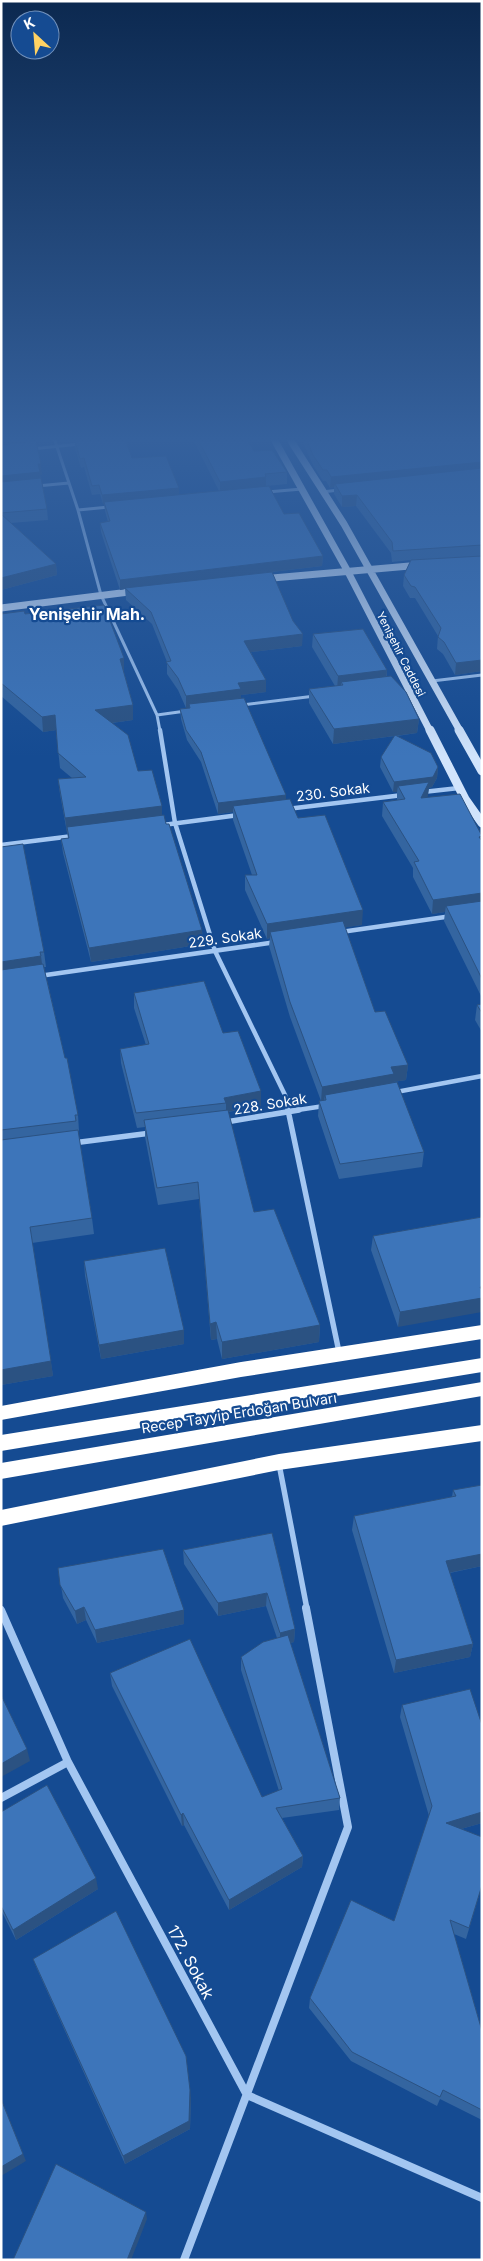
<svg xmlns="http://www.w3.org/2000/svg" width="483" height="2261" font-family="Inter,sans-serif">
<style>
.lines{fill:none;stroke-linecap:round;stroke-linejoin:round}
.street-far3{stroke:#a3c6f1;stroke-width:3}
.street-far2{stroke:#a3c6f1;stroke-width:4.5}
.street-far1{stroke:#a3c6f1;stroke-width:5.5}
.street{stroke:#a3c6f1;stroke-width:8}
.secondary-far1{stroke:#d1e4fc;stroke-width:7}
.secondary{stroke:#d1e4fc;stroke-width:9}
.highway{fill:#fff;fill-rule:evenodd}
.wall{fill:#3465a0}
.shaded-wall{fill:#2b5282}
.building{fill:#3d75ba;stroke:#2b5282}
.labels{text-anchor:middle;stroke-width:4.5;stroke-linejoin:round;paint-order:stroke}
.far-street-label{font-size:11px;fill:#fff;stroke:#154b92}
.street-label{font-size:14px;fill:#fff;stroke:#154b92}
.far-district-label{font-size:16px;font-weight:bold;fill:#fff;stroke:#154b92}
.near-street-label{font-size:16px;fill:#fff;stroke:#154b92}
</style>
<rect width="100%" height="100%" fill="#154b92"/>
<g class="lines">
<path class="street-far3" d="M55,441L78,510L101,595L157,715L160,731
M31,449L80,444
M37,486L69,483
M267,492L302,489
M322,492L339,490
M78,510L109,507
M432,681L482,675
M242,705L315,696
M157,715L186,711"/>
<path class="street-far2" d="M160,730L175,823L215,951L285,1095L288,1111
M423,792L459,788
M287,809L403,795
M163,825L239,815
M1,845L73,836
M341,932L452,916
M39,976L276,942
M396,1092L482,1076
M291,1111L324,1106"/>
<path class="street-far1" d="M288,1110L339,1352
M226,1122L299,1110
M73,1143L151,1133
M279,1464L307,1609"/>
<path class="street" d="M1,1610L68,1762L247,2095L482,2198
M1,1798L68,1762
M184,2260L348,1827L306,1608"/>
<path class="secondary-far1" d="M275,441L347,570L430,731
M291,441L344,524L460,731
M261,579L421,565
M1,608L137,591"/>
<path class="secondary" d="M430,730L465,799L482,823
M459,730L482,771"/>
<path class="highway" d="M482,1325V1339L241,1377L1,1420V1406L241,1362Z
M482,1358V1372L1,1451V1435Z
M482,1382V1396L1,1479V1463Z
M482,1425V1441L279,1470L1,1526V1510L279,1454Z"/>
</g>
<path class="wall" d="M1,441H35L42,475H40L41,478L47,509L48,520L11,523L56,564L57,575L1,590Z
M73,441H126L132,458L179,495L219,491L194,441H248L254,451L287,472V484L266,486V487L284,514L323,556L322,566L272,572L302,646L251,652L266,692L241,695V698L286,795V799L298,818L362,925L345,927L375,1012L408,1065L406,1080L393,1082L424,1152L422,1167L339,1179L318,1116L319,1101H321L290,1017L269,946L270,938L267,939L245,890V875H252L233,820V812L218,814L201,762L187,740L181,719L180,709L186,708L178,690L167,674V662L152,624L126,600L125,589L120,590L101,532L100,523L108,522L105,511L104,504H103L100,494L92,495L84,467L81,468L75,448V442H73Z
M302,441H482V671L455,675L443,654L437,649L438,636L415,598H410L403,586L404,575L411,560L392,562L391,553L356,506L342,507L334,494V487L330,488L326,481H323L313,465Z
M1,614H25L124,658V673L133,705V720L112,723L138,771L162,806V815L166,824L202,930L203,944L91,962L63,853L61,839L68,838L60,794L58,779L72,778L60,768L56,730L43,732L1,696Z
M313,634L387,670V677L419,719L417,733L397,736L438,767L437,778L432,787L429,788L427,797L482,836V998L444,921L445,912L432,914L413,877V868L382,816L383,802L397,800V792H393L380,767L381,757L395,736L333,744L309,703V689L335,686L312,647Z
M1,847L44,952L46,967H44L78,1115L79,1131H78L92,1218L94,1234L32,1243L53,1376L1,1385Z
M134,993L223,1033L261,1106L228,1112L254,1212L320,1325L319,1342L222,1359L217,1339L211,1340L199,1199L158,1205L145,1137V1127L137,1128L121,1063L120,1049L146,1045L134,1008Z
M482,1004V1032L475,1020L477,1005Z
M482,1217L398,1327L371,1250L373,1236Z
M84,1261L184,1344L101,1359L85,1276Z
M453,1490L482,1566L450,1573L473,1644L470,1657L394,1673L352,1530L354,1516L452,1497Z
M272,1533L295,1629L294,1642L290,1643L340,1798L339,1810L282,1818L303,1856L302,1867L229,1910L184,1825L182,1826L112,1686L110,1673L262,1797L279,1791L241,1670V1657L277,1638L266,1606L218,1616L184,1564L183,1550Z
M58,1568L184,1624L97,1643L86,1620L77,1624L63,1598Z
M402,1705L482,1725V1823L461,1829L482,1885L466,1939L454,1934L482,2031V2120L440,2099L437,2106L351,2061L309,2008L310,1998L394,1921L429,1816L400,1717Z
M1,1812L98,1889L16,1940L1,1910Z
M33,1959L191,2098L190,2129L125,2164L37,1969Z"/>
<path class="shaded-wall" d="M1,441H35V445L1,449Z
M482,462V472L335,484L334,487L330,488L331,477Z
M38,464H41L42,475H40L41,482L1,487V476Z
M266,477V489L220,493V482Z
M179,488V497L104,502V504H103L102,495Z
M357,495L356,506L342,507V496Z
M323,556L322,566L127,589L125,588V589L120,590V580Z
M56,564L57,575L1,590V578Z
M303,634L302,646L244,653V641Z
M124,658V673H121L120,659Z
M482,660V671L455,675L456,663Z
M387,670L386,684L341,682V689L337,690L338,676Z
M266,680V692L241,695V701L189,704V708H186V696L238,683Z
M133,705V720L96,725L95,710Z
M55,715L57,730L43,732L42,717Z
M419,719L417,733L333,744L334,729Z
M438,767L437,778L432,787L429,788L428,796L420,812L398,786L397,792H393L394,782Z
M286,795V805L233,806V812L218,814V803Z
M162,806V821L67,827V833L65,818Z
M482,893V905L446,906L445,912L432,914L433,900Z
M363,910L362,925L271,938L270,932V938L267,939V924Z
M202,930L203,944L91,962L89,948Z
M41,956L43,972L1,978V962Z
M408,1065L406,1080L393,1082V1089L325,1095L324,1102H321L322,1087L391,1067Z
M261,1091V1106L226,1112V1103L224,1098Z
M480,1287H482V1312L398,1327L400,1312Z
M216,1322L217,1339L211,1340L210,1324Z
M320,1325L319,1342L222,1359V1342Z
M184,1330V1344L101,1359L99,1345Z
M51,1361L53,1376L1,1385V1370Z
M482,1554V1566L443,1574L446,1561Z
M267,1593L266,1606L218,1616V1603Z
M84,1607L86,1620L77,1624L75,1611Z
M184,1610V1624L97,1643L95,1630Z
M295,1629L294,1642L280,1646V1633Z
M473,1644L470,1657L394,1673L396,1660Z
M27,1749L30,1761L1,1777V1764Z
M482,1812V1823L443,1834L446,1823Z
M183,1813L184,1825L182,1826L181,1815Z
M303,1856L302,1867L229,1910V1900Z
M96,1878L98,1889L16,1940L13,1930Z
M190,2090L191,2098L190,2129L125,2164L123,2156Z
M1,2098L26,2161L1,2176Z
M146,2212L147,2219L131,2260H127Z"/>
<path class="building" d="M36,441L41,464H38L40,472L1,476V445Z
M75,441H126L132,458L166,456L179,488L102,495L99,485L92,486L84,458L80,459Z
M199,441H248L254,451L272,450L287,472L265,474L266,477L220,482Z
M307,441H482V462L331,477L327,470H323L313,455Z
M482,468V545L393,551L392,542L357,495L342,496L335,484Z
M41,478L47,509L1,513V482Z
M269,486L284,514L299,513L323,556L120,580L100,523L110,521L104,502Z
M1,514L56,564L1,578Z
M482,556V660L456,663L444,642L438,637L441,628L415,587L411,586L404,575L411,560Z
M272,572L293,621L303,634L244,641L266,680L238,683L241,689L186,696L178,678L166,662L171,661L151,612L125,588Z
M104,605L124,658L120,659L133,705L95,710L128,735L138,771L152,770L162,806L65,818L58,779L86,777L58,753L55,715L42,717L1,683V614L24,611L25,614Z
M363,629L387,670L338,676L313,634Z
M391,676L406,692L419,719L334,729L309,689L343,685L341,682Z
M244,698L286,795L218,803L201,752L186,730L180,709L190,708L189,704Z
M395,735L431,753L438,767L433,777L394,782L381,757Z
M429,782L421,798L460,794L482,836L479,837L482,841V893L433,900L414,862L419,861L383,802L405,799L398,786Z
M290,799L298,818L325,815L363,910L267,924L245,875H257L233,806Z
M164,815L166,824H169L202,930L89,948L61,839L69,838L67,827Z
M23,844L44,952H40L41,956L1,962V847Z
M482,901V979L446,906Z
M343,921L375,1012L385,1011L408,1065L391,1067L394,1074L322,1087L290,1002L270,932Z
M43,964L65,1058H67L78,1115H75L76,1121L1,1130V970Z
M204,981L223,1033L238,1031L261,1091L224,1098L226,1103L136,1113L120,1049L149,1044L134,993Z
M482,1004V1013L477,1005Z
M397,1082L424,1152L340,1164L319,1101L326,1100L325,1095Z
M228,1110L254,1212L274,1209L320,1325L222,1342L216,1322L210,1324L198,1182L157,1188L144,1120Z
M78,1130L92,1218L30,1227L51,1361L1,1370V1140Z
M482,1217V1287H480L482,1290V1298L400,1312L373,1236Z
M165,1248L184,1330L99,1345L84,1261Z
M482,1485V1554L446,1561L473,1644L396,1660L354,1516L456,1496L453,1490Z
M272,1533L295,1629L280,1633L267,1593L218,1603L183,1550Z
M163,1549L184,1610L95,1630L84,1607L75,1611L60,1585L58,1568Z
M288,1635L340,1798L276,1808L303,1856L229,1900L183,1813L181,1815L110,1673L190,1639L262,1797L282,1789L241,1657L263,1642Z
M470,1689L482,1725V1812L446,1823L482,1837V1885L469,1928L450,1920L482,2031V2110L443,2090L440,2097L352,2052L310,1998L351,1900L394,1921L432,1806L402,1705Z
M1,1695L27,1749L1,1764Z
M47,1785L96,1878L13,1930L1,1906V1812Z
M116,1911L186,2056L190,2090L189,2121L123,2156L33,1959Z
M1,2099L23,2154L1,2167Z
M56,2164L146,2212L127,2260H13Z"/>
<linearGradient id="sky" x2="0" y2="1"><stop stop-color="#0c2950"/><stop offset="0.58" stop-color="#35619d"/><stop offset="1" stop-color="#35619d" stop-opacity="0"/></linearGradient>
<rect width="483" height="757" fill="url(#sky)"/>
<g class="labels">
<g class="far-street-label">
<text transform="translate(401 654) rotate(63)" y="4">Yenişehir Caddesi</text>
</g>
<g class="street-label">
<text transform="translate(333 792) rotate(-7)" y="5">230. Sokak</text>
<text transform="translate(225 938) rotate(-8)" y="5">229. Sokak</text>
<text transform="translate(270 1104) rotate(-9)" y="5">228. Sokak</text>
<text transform="translate(239 1413) rotate(-9)" y="5">Recep Tayyip Erdoğan Bulvarı</text>
</g>
<g class="far-district-label">
<text x="87" y="620">Yenişehir Mah.</text>
</g>
<g class="near-street-label">
<text transform="translate(191 1962) rotate(62)" y="6">172. Sokak</text>
</g>
</g>
<rect width="483" height="2261" fill="none" stroke="#ffffff" stroke-width="5"/>
<g transform="translate(35 35) rotate(334)"><circle r="24" fill="#154b92" stroke="#7393be"/>
<path d="M0-4L9 19L0 12L-9 19Z" fill="#ffd263"/>
<text y="-8" font-size="14" font-weight="bold" text-anchor="middle" fill="#ffffff">K</text>
</g>
</svg>
